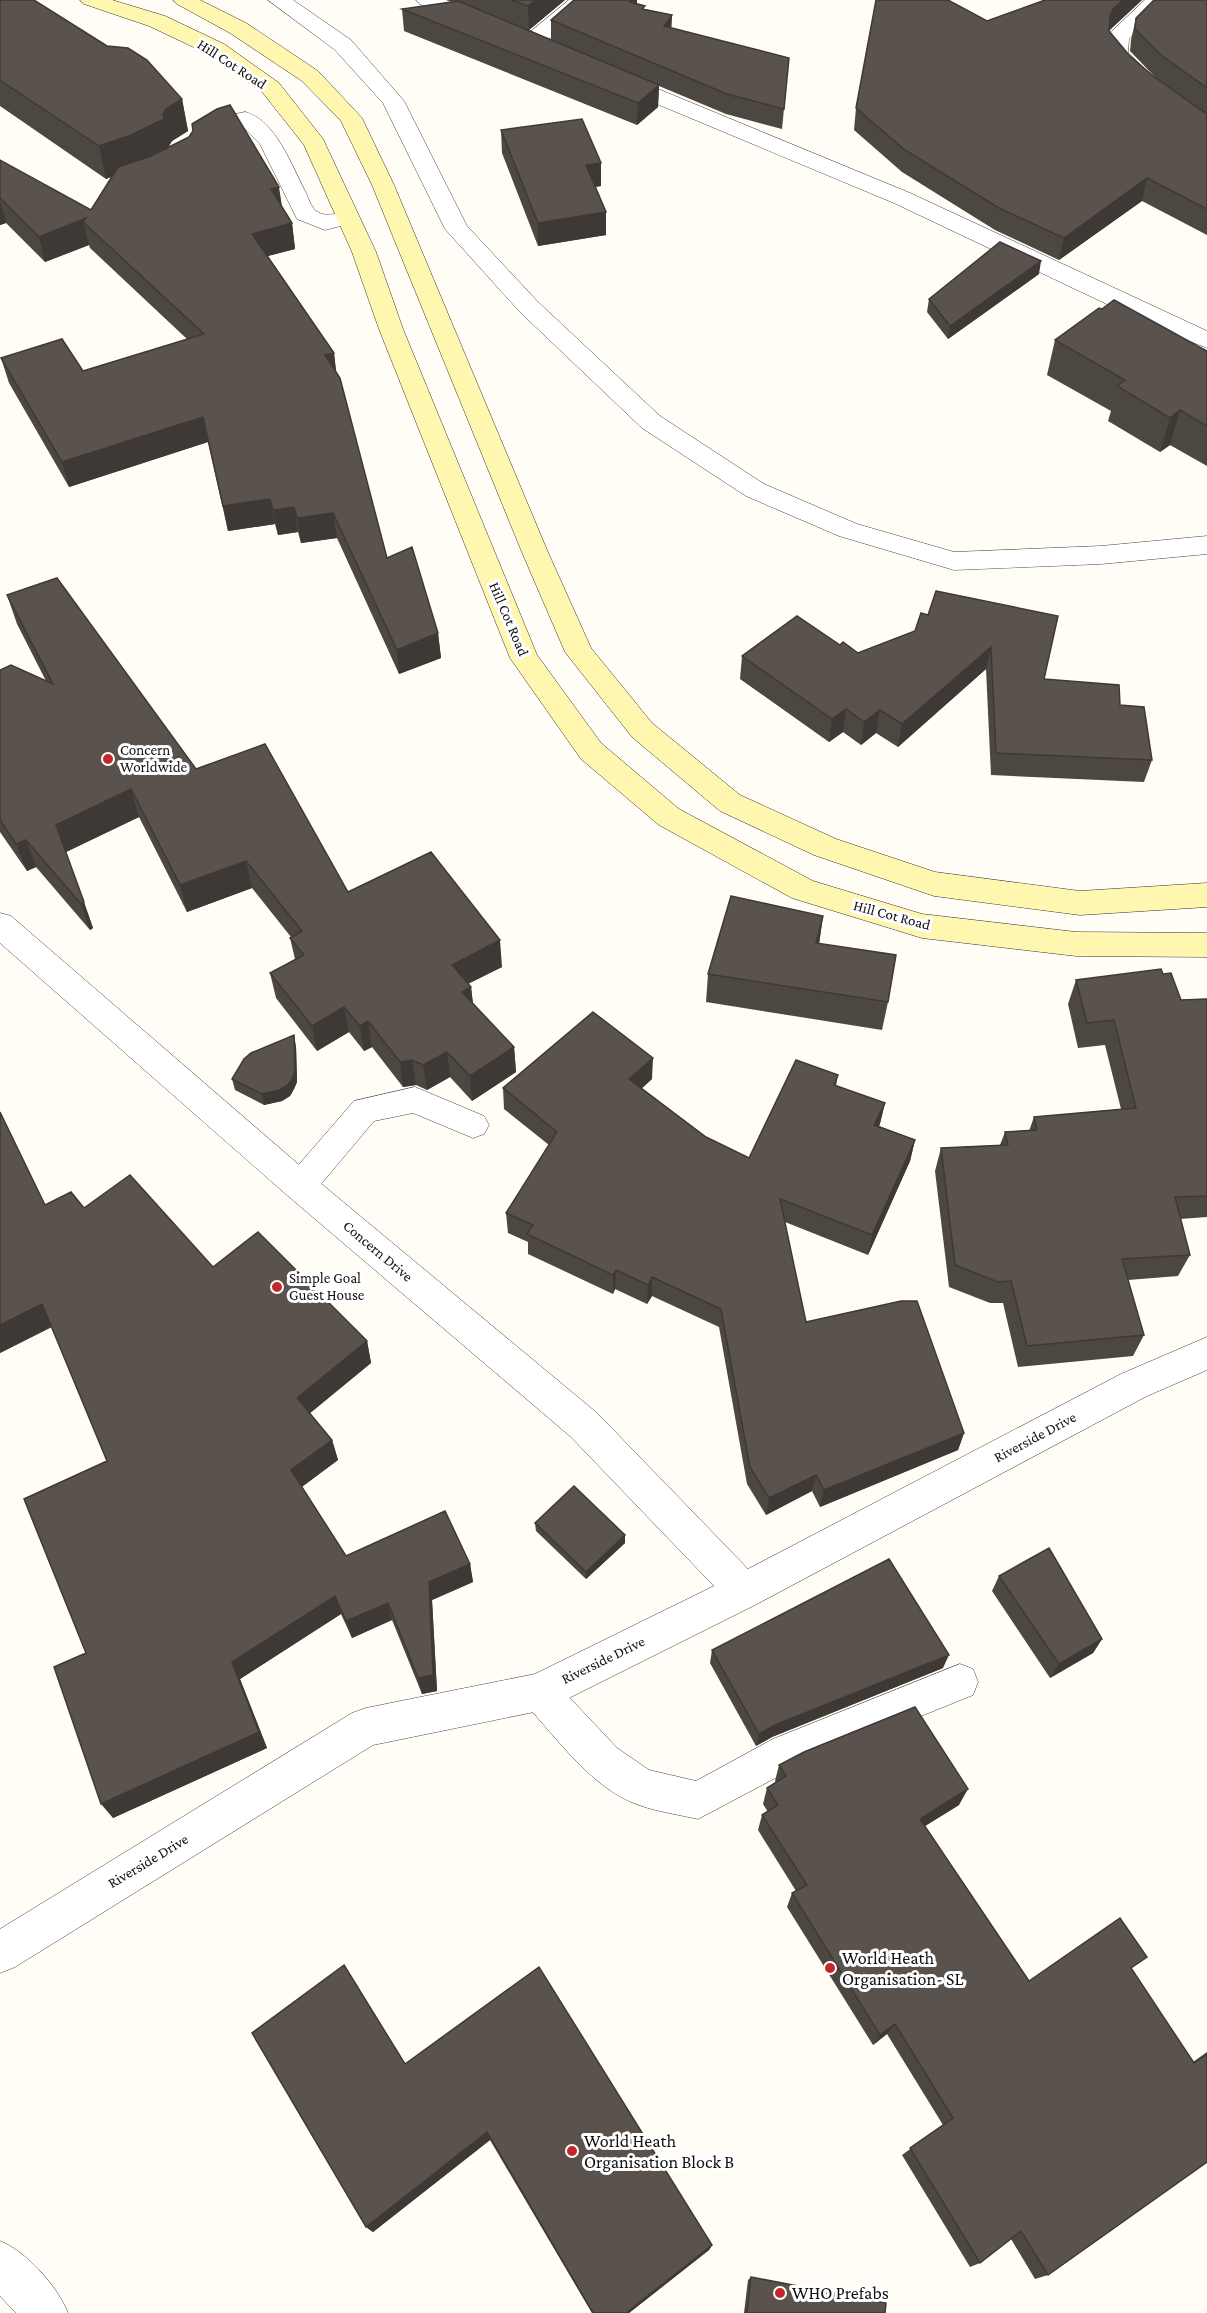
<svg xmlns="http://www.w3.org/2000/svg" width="1207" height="2313" font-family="'Crimson Pro',serif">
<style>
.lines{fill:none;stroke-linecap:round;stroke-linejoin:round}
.service-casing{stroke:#444;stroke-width:1}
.minor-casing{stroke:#444;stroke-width:1}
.secondary-casing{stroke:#333;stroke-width:1}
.service{fill:#fff;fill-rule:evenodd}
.minor{fill:#fff;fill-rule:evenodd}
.secondary{fill:#fff6b0;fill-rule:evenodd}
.wall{fill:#4d4742}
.shaded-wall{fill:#3f3936}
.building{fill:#5a524d;stroke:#3f3936;stroke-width:1.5}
.poi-dot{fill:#c4262e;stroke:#fff;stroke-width:2}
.labels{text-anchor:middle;stroke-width:6;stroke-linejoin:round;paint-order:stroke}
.street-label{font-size:15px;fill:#111;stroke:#fff}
.poi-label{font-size:15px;fill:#111;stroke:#fff;text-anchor:start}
.near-poi-label{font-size:18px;fill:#111;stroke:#fff;text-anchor:start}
</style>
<rect width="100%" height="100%" fill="#fffdf5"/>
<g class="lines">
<defs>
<path id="service" d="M245,112C275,119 292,166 305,191C308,197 311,207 316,211C329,220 342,209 356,212L359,217L356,222L325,230L297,219L260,144L241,125L226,129L201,141L193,140L190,135C202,118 227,116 245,112Z
M415,1087L484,1116L489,1125L484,1134L473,1138L413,1113L374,1121L311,1196L300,1200L289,1196L284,1186L289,1176L354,1101Z
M960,1664L973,1669L978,1682L973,1695L798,1766L698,1819C676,1814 652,1811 631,1802C588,1783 557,1738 526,1705L521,1692L526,1679L539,1674L552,1679L617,1748L649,1770L696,1781L773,1739Z"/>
<path id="minor" d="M268,0H293L351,40L404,101L467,226L538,302L660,416L764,484L857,524L954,552L1101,546L1207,536V554L1101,564L954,570L839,536L746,496L642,428L520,312L445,229L383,103L335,50Z
M416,0H446L486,15L489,20L486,25L478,26L470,25L420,4Z
M569,0H593L540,47L532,48L524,47L521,42L524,37Z
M1145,0H1168L1129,39L1128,52L1154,79L1207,117V134L1199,132C1165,108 1130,87 1106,52L1108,37L1111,32Z
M617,72L910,193L1207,331V348L1153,326L894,203L609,84L606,79L609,74Z
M0,913L11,916L312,1176L597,1413L748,1569L1121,1374L1207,1337V1370L1147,1396L757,1604L553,1706L539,1711L373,1745L15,1967L0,1973V1929L352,1713L366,1708L535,1674L714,1586L571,1437L288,1196L0,943Z
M0,2241C26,2251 58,2287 68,2313H16L0,2296Z"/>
<path id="secondary" d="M80,0H112L165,16L224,44L279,83L323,139L376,252L403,329L537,655L601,743L679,809L813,881L922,914L1076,932L1207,933V957L1076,956L922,938L792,898L659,825L581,759L510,658L379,329L352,252L304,145L263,93L208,54L149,26L84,4Z
M173,0H200L246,23L318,71L362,118L394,185L547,550L591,648L652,723L740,795L836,839L935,872L1080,891L1207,883V907L1080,915L934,896L814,855L720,811L632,737L565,652L521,550L372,185L341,121L302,81L230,33L177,4Z"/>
</defs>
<use href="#service" class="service-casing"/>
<use href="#minor" class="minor-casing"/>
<use href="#secondary" class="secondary-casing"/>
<use href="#service" class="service"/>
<use href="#minor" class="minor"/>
<use href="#secondary" class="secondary"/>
</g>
<path class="wall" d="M0,0L182,99L188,131L172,141L169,146L283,209L292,223L295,249L268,256L334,353L336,373L387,558L438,633L441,658L399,674L337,538L301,543L298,532L278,535L275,524L228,531L208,442L69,487L9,383L1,358L83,371L187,339L90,248L89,245L45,262L6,223L0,225V160L91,210L112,176L106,179L0,106Z
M447,0H565L529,30L551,40V20L574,0H637V4L645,9L672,15L671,28L789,58L782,129L726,114L659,86L658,107L637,125L404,31L402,9L452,2Z
M1142,0L1109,31L1129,55L1155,77L1130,51L1131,40L1136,18L1207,0V235L1142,201L1059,260L995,230L902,172L854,130L856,108L987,21Z
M501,130L601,186L595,187L606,212V235L538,246L502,153Z
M1039,274L948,339L927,312L929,299Z
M1055,340L1207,351V466L1170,445L1160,452L1108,421L1111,411L1047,375Z
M936,591L1044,679L1120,705L1152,760L1144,782L991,775L986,669L898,747L876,733L861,745L843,732L829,742L740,679L742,656L840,645L858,653L915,631L928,615Z
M7,595L196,769L348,892L502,967L468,984L471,987L473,1004L514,1047L516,1072L472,1101L450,1077L427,1090L416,1085L403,1087L372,1047L364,1051L349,1032L317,1051L276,998L270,973L295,959L290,938L291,937L252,888L187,912L139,817L66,852L93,928L90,930L36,867L27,871L0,832V670L46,681L17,624Z
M823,916L819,943L888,1002L882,1030L706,1002L708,974Z
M1163,974L1181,1000L1207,999V1217L1180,1219L1190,1255L1178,1276L1128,1280L1144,1335L1133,1356L1018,1367L1003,1303H990L949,1287L935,1171L941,1148L1000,1145L1005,1132L1029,1131L1034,1117L1121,1109L1105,1045L1078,1048L1068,1004L1076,980Z
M296,1046L297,1082L294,1089L290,1096L282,1101L264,1105L235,1090L232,1079Z
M838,1075L836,1086L885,1103L879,1126L915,1140L910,1161L868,1255L785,1222L806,1322L964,1433L958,1450L820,1507L812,1491L766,1515L747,1484L719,1327L652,1296L647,1304L615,1289L613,1294L528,1254V1242L508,1233L506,1213L549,1145L504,1109L503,1088L652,1079L642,1088L706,1137L749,1158Z
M45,1205L84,1208L213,1267L367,1341L371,1363L310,1413L332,1440L338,1460L302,1487L346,1556L470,1564L473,1582L432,1600L437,1691L422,1694L392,1620L352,1638L341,1614L240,1679L267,1748L113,1818L86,1653L107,1461L52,1327L0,1353Z
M535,1523L625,1543L586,1579L536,1531Z
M999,1576L1102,1639L1093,1653L1050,1678L992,1591Z
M712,1650L943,1668L772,1737L756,1746L710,1663Z
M779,1765L959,1805L925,1826L1029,1981L1132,1969L1193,2062L1207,2052V2162L1048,2275L1035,2279L1011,2239L980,2263L970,2267L902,2155L943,2125L887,2034L873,2045L787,1907L792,1893L796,1891L758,1830L762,1815L768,1812L763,1804L767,1788L776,1783L775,1781Z
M405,2064L712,2245L709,2250L629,2313H592L490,2140L373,2232L366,2227Z
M751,2277L885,2313H744L748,2280Z"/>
<path class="shaded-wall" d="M536,0H565L529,30L528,6Z
M632,0H637V14L630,2Z
M1123,0H1142L1109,30L1106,37L1110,15L1114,8Z
M672,15L671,35L664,26Z
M659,85L658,107L637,125L638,103Z
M182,99L188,131L172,141L169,146L170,151L138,167L106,179L99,146L163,114L166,109Z
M601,163V186L586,188V165Z
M1147,178L1142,201L1059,260L1064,238Z
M279,187L283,213L271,189Z
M0,200L6,223L0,225Z
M606,212V235L538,246V223Z
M86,218L83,222L89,245L45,262L39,237Z
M292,223L295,249L256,259L252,234Z
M1041,261L1039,274L948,339L950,326Z
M334,353L337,378L325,355Z
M1180,410L1170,445L1160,452L1170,418Z
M203,417L208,442L69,487L62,462Z
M270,499L275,524L228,531L223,506Z
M294,507L298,532L278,535L273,510Z
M333,513L337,538L301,543L297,518Z
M438,633L441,658L399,674L397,650Z
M991,647L986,669L898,747L902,724Z
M846,709L843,732L829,742L832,719Z
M880,710L876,733L861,745L864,722Z
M131,789L139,817L66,852L56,825Z
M26,840L36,867L27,871L16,844Z
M246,861L252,888L187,912L180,885Z
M84,902L93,928L90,930L81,904Z
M823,916L819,945L816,943Z
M500,940L502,967L455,990L452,965Z
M471,987L474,1013L462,992Z
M344,1007L349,1032L317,1051L312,1026Z
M368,1021L372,1047L364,1051L360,1026Z
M294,1035L296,1046L297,1082L294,1089L290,1096L282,1101L264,1105L262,1094Z
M514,1047L516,1072L472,1101L470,1076Z
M447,1052L450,1077L427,1090L423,1065Z
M653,1058L652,1079L629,1100V1079Z
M412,1060L416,1085L403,1087L400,1062Z
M885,1103L880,1124L870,1146L874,1125Z
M915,1140L910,1161L868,1255L872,1235Z
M616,1270L615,1289L613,1294V1275Z
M652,1277V1296L647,1304L648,1285Z
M42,1304L53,1326L0,1353V1325Z
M367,1341L371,1363L303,1419L297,1398Z
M964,1433L958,1450L820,1507L824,1490Z
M332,1440L338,1460L297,1490L291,1470Z
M816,1475L812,1491L766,1515L769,1498Z
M625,1535V1543L586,1579V1572Z
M470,1564L473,1582L432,1600L437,1691L422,1694L418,1678L429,1582Z
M335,1596L341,1614L240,1679L267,1748L113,1818L101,1804L232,1662Z
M388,1603L392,1620L352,1638L346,1621Z
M1102,1639L1093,1653L1050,1678L1059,1664Z
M949,1655L943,1668L772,1737L756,1746L759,1734L775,1725Z
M968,1789L959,1805L912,1834L920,1819Z
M895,2024L887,2034L873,2045L880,2035Z
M487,2132L490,2140L373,2232L366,2227Z
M712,2245L709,2250L629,2313H626Z"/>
<path class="building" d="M0,0H34L107,46L128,48L147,60L182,99L166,109L163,114L164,119L131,135L99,146L0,80Z
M511,0H536L528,6Z
M574,0H632L630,2L645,6L642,9L672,15L664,26L789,58L784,109L727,94L551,20Z
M876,0H948L987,21L1045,0H1123L1114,8L1110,15L1109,31L1129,55L1153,76L1204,112L1207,113V209L1147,178L1064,238L999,208L905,150L856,108Z
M1154,0H1207V88L1161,55L1135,29L1136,18Z
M458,1L659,85L638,103L402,9Z
M230,105L279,187L271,189L292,223L252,234L334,353L325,355L340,378L387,558L412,547L438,633L397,650L333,513L297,518L294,507L273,510L270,499L223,506L203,417L62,462L1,358L62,339L83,371L204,334L83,222L86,218L39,237L0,198V160L91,210L118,167L151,156L189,137L193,131L192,124L217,109Z
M582,119L601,163L586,165L606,212L538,223L501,130Z
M1000,242L1041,261L950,326L929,299Z
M1114,300L1207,351V426L1180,410L1170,418L1117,386L1125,380L1055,340L1099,308L1102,309Z
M57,578L196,769L265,744L348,892L431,852L500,940L452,965L471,987L462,992L514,1047L470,1076L447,1052L423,1065L412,1060L400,1062L368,1021L360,1026L344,1007L312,1026L270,973L304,955L290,938L302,931L246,861L180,885L131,789L56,825L84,902L81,904L26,840L16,844L0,820V670L11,665L53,684L7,595Z
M936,591L1058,616L1044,679L1119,685L1120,705L1144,707L1152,760L996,753L991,647L902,724L880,710L864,722L846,709L832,719L742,656L797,616L840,645L843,642L858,653L915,631L921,613L928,615Z
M731,896L823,916L816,943L896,955L888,1002L708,974Z
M1161,969L1163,974L1171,973L1181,1000L1207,999V1196L1175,1197L1190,1255L1122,1259L1144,1335L1027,1346L1011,1281L998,1282L955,1265L941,1148L1008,1145L1005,1132L1037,1130L1034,1117L1136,1108L1114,1020L1087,1023L1076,980Z
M593,1012L653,1058L629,1079L706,1137L749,1158L796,1060L838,1075L834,1085L885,1103L874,1125L915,1140L872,1235L780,1199L806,1322L901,1301H917L964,1433L824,1490L816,1475L769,1498L750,1467L721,1309L652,1277L648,1285L616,1270L613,1275L527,1234L533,1225L506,1213L557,1132L503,1088Z
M294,1035L295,1071L292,1079L288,1085L279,1090L262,1094L232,1079L244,1059L251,1053Z
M0,1112L45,1205L71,1192L84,1208L130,1175L213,1267L258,1232L367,1341L297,1398L332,1440L291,1470L346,1556L445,1511L470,1564L429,1582L433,1675L418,1678L388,1603L346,1621L335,1596L232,1662L259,1732L101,1804L54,1667L86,1653L24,1499L107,1461L42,1304L0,1325Z
M574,1486L625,1535L586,1572L535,1523Z
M1049,1548L1102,1639L1059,1664L999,1576Z
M889,1559L949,1655L775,1725L759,1734L712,1650Z
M915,1707L968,1789L920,1819L1029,1981L1120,1918L1147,1957L1131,1968L1194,2063L1207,2054V2162L1048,2275L1021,2231L980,2263L910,2148L953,2118L895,2024L880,2035L792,1893L807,1885L762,1815L778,1805L767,1788L786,1776L779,1765L804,1752Z
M344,1965L405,2064L539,1967L712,2245L626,2313H593L487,2132L366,2227L252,2033Z
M751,2277L886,2303L885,2313H747Z"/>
<g class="poi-dot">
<circle cx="108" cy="759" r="6"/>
<circle cx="277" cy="1287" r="6"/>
<circle cx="830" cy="1968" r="6"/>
<circle cx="572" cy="2151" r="6"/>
<circle cx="780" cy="2293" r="6"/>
</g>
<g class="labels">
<g class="street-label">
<text transform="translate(232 64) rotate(33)" y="5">Hill Cot Road</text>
<text transform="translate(509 619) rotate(67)" y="5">Hill Cot Road</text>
<text transform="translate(892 915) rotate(15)" y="5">Hill Cot Road</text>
<text transform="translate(378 1251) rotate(40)" y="5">Concern Drive</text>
<text transform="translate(1035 1437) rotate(-28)" y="5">Riverside Drive</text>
<text transform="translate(603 1660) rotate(-26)" y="5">Riverside Drive</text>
<text transform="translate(148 1861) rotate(-31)" y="5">Riverside Drive</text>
</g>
<g class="poi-label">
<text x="120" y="755">Concern<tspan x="120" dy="17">Worldwide</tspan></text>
<text x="289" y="1283">Simple Goal<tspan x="289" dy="17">Guest House</tspan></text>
</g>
<g class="near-poi-label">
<text x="842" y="1964">World Heath<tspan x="842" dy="21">Organisation- SL</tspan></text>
<text x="584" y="2147">World Heath<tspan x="584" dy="21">Organisation Block B</tspan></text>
<text x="792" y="2299">WHO Prefabs</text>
</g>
</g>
</svg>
